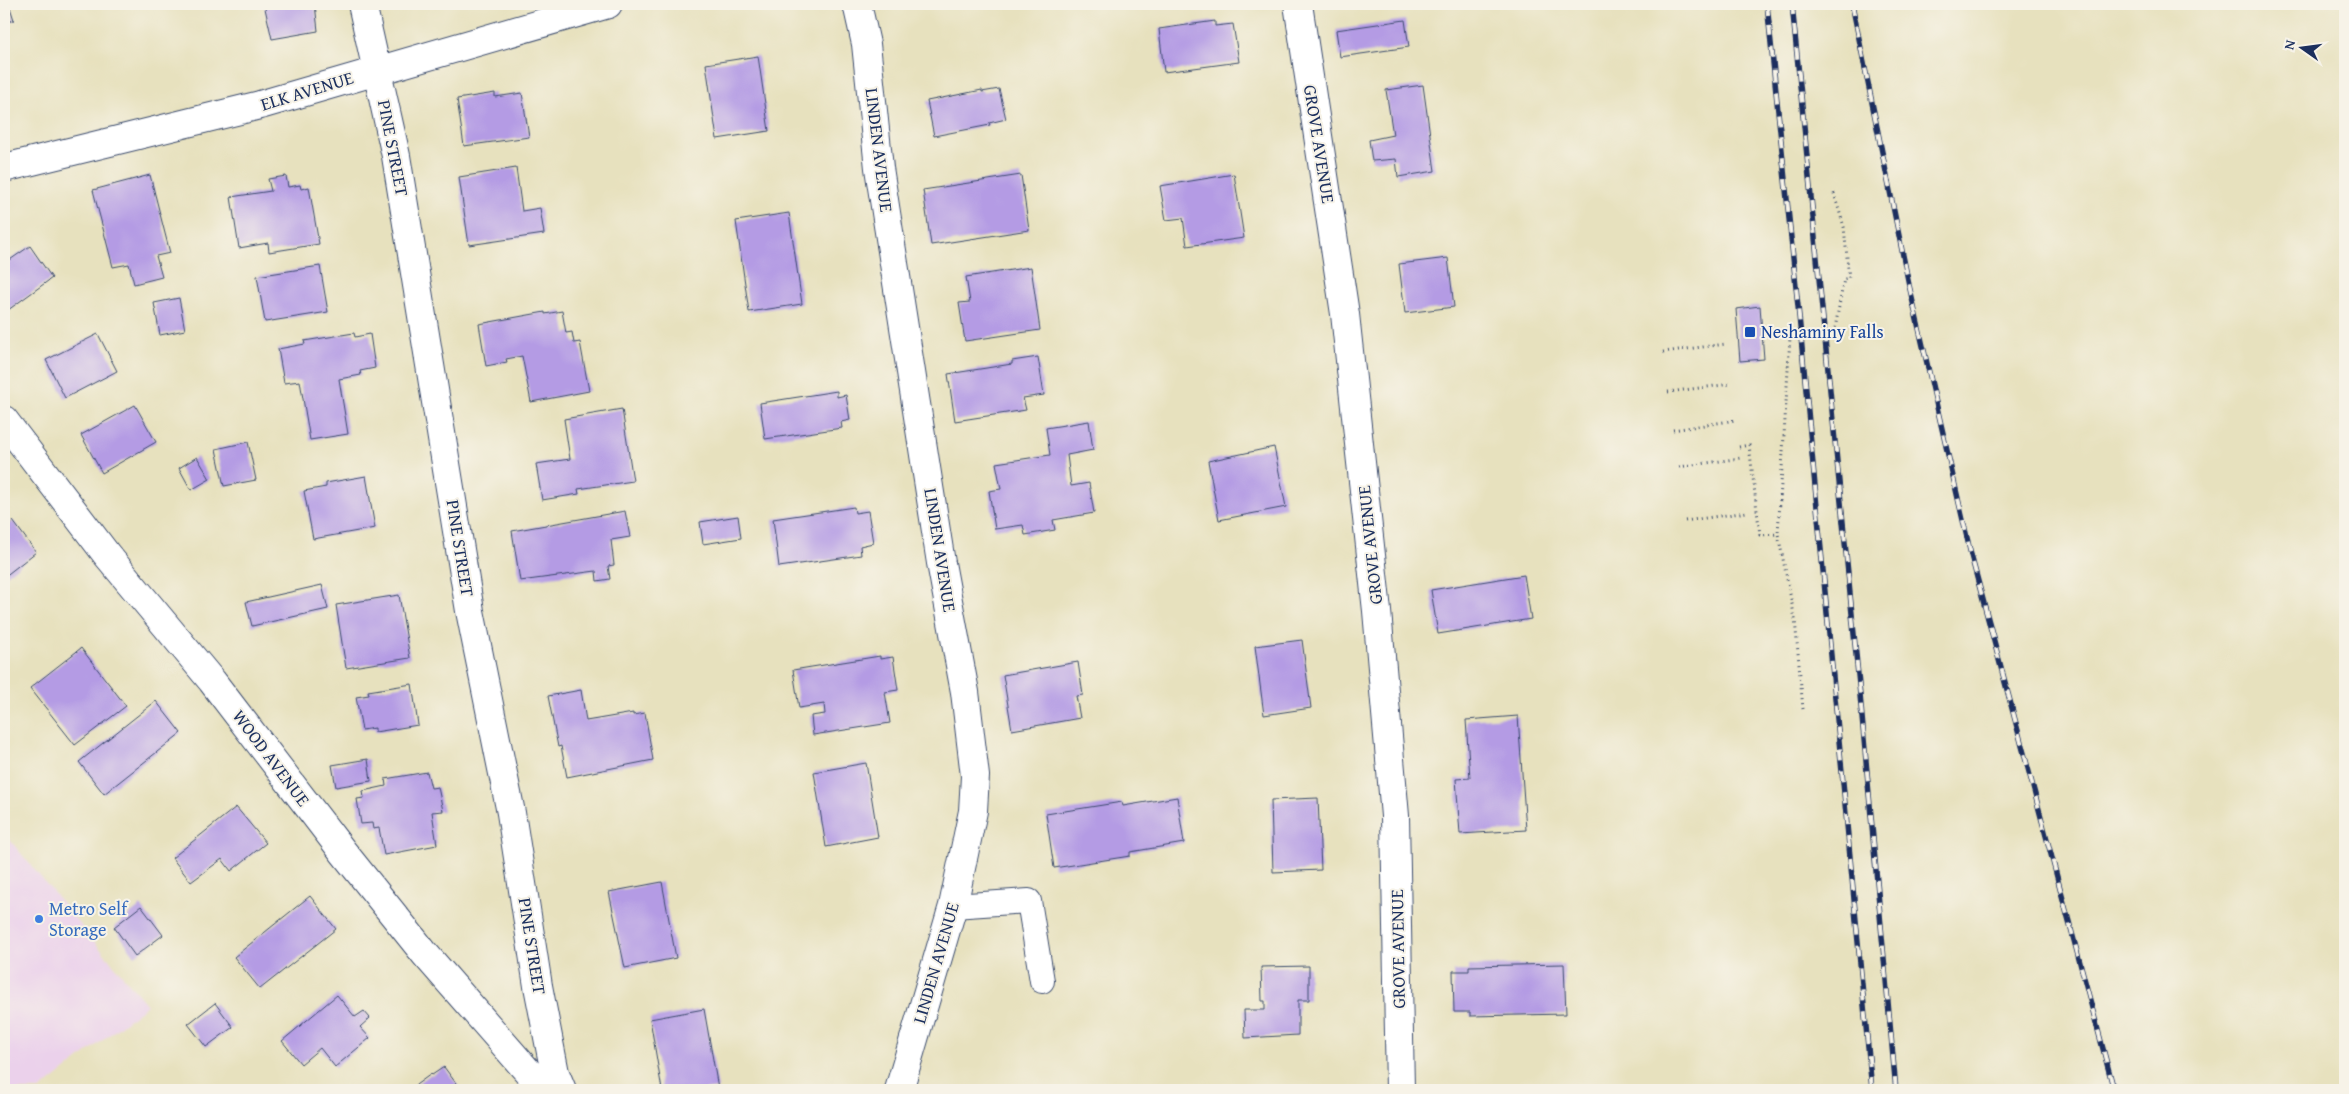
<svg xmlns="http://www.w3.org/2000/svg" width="2349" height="1094" font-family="'Gentium Book Plus',serif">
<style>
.built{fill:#ebd1eb}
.building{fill:#b49be4}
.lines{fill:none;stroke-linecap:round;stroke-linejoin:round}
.lane-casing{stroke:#3a4a6c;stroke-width:26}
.street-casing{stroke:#3a4a6c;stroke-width:30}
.path{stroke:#3a4a6c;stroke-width:3;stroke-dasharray:1 4;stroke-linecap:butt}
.lane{stroke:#fff;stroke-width:24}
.street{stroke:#fff;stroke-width:28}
.rail-casing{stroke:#1b2f5e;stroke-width:5.5}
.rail{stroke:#f7f3e8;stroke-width:4;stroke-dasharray:11;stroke-linecap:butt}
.transit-dot{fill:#1a4fb4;stroke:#f7f3e8;stroke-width:2}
.shop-dot{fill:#3f7fe0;stroke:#f7f3e8;stroke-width:2}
.labels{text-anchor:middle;stroke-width:4;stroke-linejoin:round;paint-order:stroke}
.street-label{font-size:18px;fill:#1b2f5e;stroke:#f7f3e8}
.transit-label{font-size:18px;fill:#164399;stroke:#f7f3e8;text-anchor:start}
.shop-label{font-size:18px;fill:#366cbe;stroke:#f7f3e8;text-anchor:start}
</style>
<rect width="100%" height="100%" fill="#f7f3e8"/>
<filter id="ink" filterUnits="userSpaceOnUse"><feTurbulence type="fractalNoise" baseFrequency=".02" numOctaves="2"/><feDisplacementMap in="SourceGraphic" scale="10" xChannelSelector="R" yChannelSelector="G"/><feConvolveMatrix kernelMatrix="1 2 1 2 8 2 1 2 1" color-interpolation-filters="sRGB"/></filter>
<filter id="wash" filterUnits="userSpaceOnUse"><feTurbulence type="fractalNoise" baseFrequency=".0096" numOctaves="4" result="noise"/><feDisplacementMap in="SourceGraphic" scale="20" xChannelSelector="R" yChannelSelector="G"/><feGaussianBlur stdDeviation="1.12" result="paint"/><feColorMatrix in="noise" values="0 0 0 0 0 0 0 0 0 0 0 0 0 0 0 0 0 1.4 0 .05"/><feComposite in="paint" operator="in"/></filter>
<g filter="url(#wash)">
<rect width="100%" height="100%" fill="#e7e1be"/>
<path class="built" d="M4,833L147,1005L40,1090H4Z"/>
<g id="blocks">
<path class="building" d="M4,4H9L14,20L4,23Z
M264,4H315L318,31L272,39Z
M1405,20L1409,47L1340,57L1336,30Z
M1215,21V26L1233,24L1239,62L1164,72L1159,29Z
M758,56L769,131L717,139L706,64Z
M1423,85L1435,171L1398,177L1396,159L1372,161L1369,140L1393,135L1386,90Z
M999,89L1006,119L989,123L990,125L934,136L927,101L982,90V92Z
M495,93V97L522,93L529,137L464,146L457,99Z
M516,168L522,211L540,208L544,234L469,245L459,177Z
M1234,174L1244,238L1187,246L1183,218L1166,220L1160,186Z
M150,175L170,253L156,256L162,277L134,284L129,264L113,267L93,190Z
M1021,175L1029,230L931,245L923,190Z
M286,176L288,187L300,185L301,189L309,187L319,244L269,252L268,243L239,248L231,197L271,191L268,179Z
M789,213L802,304L749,312L736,221Z
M30,246L52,278L4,313V264Z
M1448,258L1454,307L1405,313L1399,264Z
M320,266L328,312L265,322L257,276Z
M1031,267L1040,330L965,341L959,303L970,302L966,277Z
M179,298L185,330L160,335L154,303Z
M1760,306L1764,359L1740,361L1736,309Z
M562,311L566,333L572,332L574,343L580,342L589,391L531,402L522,356L506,359L507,362L486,366L479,324L545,312V314Z
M354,333L355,337L370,334L375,368L360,371L361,375L339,379L348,434L310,440L300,381L284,383L278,349L305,344L304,341Z
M98,334L117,371L65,398L46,360Z
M1038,357L1044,395L1023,398L1026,410L955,421L948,374L1012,364V361Z
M837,391V397L846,395L850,420L841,422L842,428L765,439L760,403Z
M135,405L156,442L102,473L81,435Z
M622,409L633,481L578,489L579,494L542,500L536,464L570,459L564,419Z
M1089,421L1093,450L1067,455L1071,486L1089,483L1094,513L1053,520L1055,530L1025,535L1023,525L995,529L989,491L1001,489L996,463L1050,455L1046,428Z
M248,442L256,480L224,486L216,449Z
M1274,447L1286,507L1219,520L1208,461Z
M197,457L210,479L191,490L179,468Z
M366,476L375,528L313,539L304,491L326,487V483Z
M854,507L855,513L868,511L873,543L860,546L861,555L779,567L773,519Z
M625,511L630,537L611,540L614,565L608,566L610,579L597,581L596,571L520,581L512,531Z
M738,516L741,538L703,544L700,522Z
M13,521L36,552L4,577V528Z
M1524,575L1531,619L1438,634L1431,590Z
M322,585L328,609L252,626L246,602Z
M399,595L410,658L346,668L336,605Z
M1302,640L1311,708L1264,715L1255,646Z
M81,648L126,706L75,745L30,688Z
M880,656V659L893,657L898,690L885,692L890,723L813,735L811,716L825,714L824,704L799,708L793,670Z
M1078,662L1083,695L1076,696L1080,718L1012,730L1003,675Z
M412,684L418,725L375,732V728L362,730L356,697L369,695L368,691Z
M581,690L586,721L633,713V715L645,713L653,760L567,777L561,746L558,747L548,696Z
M156,701L181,733L104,794L79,762Z
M1518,716L1526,830L1460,834L1456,779L1470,778L1466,720Z
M368,759L371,781L336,787L332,765Z
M866,763L878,837L826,847L814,772Z
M427,772L431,788L438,787L443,811L432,812L437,845L384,855L379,828L373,829L372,823L361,824L357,799L364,798L363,791L386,786L385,779Z
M1177,797L1184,843L1130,852V856L1054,868L1046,814L1122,802L1123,806Z
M1318,798L1321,870L1273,872L1271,800Z
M236,807L266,843L231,871L222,859L191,882L172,858Z
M662,882L676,958L625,968L609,892Z
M310,896L336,929L260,989L234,957Z
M141,906L163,935L135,956L114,927Z
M1564,964L1566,1014L1470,1016V1012H1454L1453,971H1469V966Z
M1309,966V1000H1298V1035L1245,1038L1244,1010H1265V1001H1262L1261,967Z
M337,995L355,1017L364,1011L370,1018L360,1027L370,1038L335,1067L320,1048L301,1064L282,1041Z
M215,1003L233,1027L206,1047L188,1024Z
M704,1009L718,1088L705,1090H662L650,1019Z
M444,1067L461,1090H409L431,1074L432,1075Z"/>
</g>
</g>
<g filter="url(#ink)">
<use href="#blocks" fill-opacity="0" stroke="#3a4a6c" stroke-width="1"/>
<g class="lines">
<defs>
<path id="lane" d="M953,906L1029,901L1042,981"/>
<path id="street" d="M362,4L396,156L470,611L511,813L538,986L555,1073L562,1090
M857,4L866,44L879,168L941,563L965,692L975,776L973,811L953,906L899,1090
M1298,4L1345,314L1377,611L1395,816L1400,1090
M4,168L260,105L608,4
M4,420L107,555L212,681L344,853L425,954L544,1090"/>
</defs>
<use href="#lane" class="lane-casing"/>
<use href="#street" class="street-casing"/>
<path class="path" d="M1663,352L1726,344
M1668,392L1731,384
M1673,430L1736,420
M1739,447L1749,445L1760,535L1778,534
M1679,467L1741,458
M1685,521L1747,512
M1803,709L1795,619L1778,534L1790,337L1834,334L1844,279L1849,278L1844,227L1833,190"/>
<use href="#lane" class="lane"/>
<use href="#street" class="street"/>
<defs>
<path id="rail" d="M1767,4L1799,316L1872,1090
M1792,4L1860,695L1896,1090
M1852,4L1909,285L1971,555L2114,1090"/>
</defs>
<use href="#rail" class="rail-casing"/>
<use href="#rail" class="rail"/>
</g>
</g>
<rect class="transit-dot" x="1744" y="326" width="12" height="12" rx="2.5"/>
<circle class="shop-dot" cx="39" cy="919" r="5"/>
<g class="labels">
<g class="street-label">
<text transform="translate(307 91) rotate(-17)" y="6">ELK AVENUE</text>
<text transform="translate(1319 144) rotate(81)" y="6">GROVE AVENUE</text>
<text transform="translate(393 148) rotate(79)" y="6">PINE STREET</text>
<text transform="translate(879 150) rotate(83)" y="6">LINDEN AVENUE</text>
<text transform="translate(1370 545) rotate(-96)" y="6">GROVE AVENUE</text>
<text transform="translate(460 548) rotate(81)" y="6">PINE STREET</text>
<text transform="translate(940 550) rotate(81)" y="6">LINDEN AVENUE</text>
<text transform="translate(271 758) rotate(53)" y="6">WOOD AVENUE</text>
<text transform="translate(532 946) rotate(81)" y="6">PINE STREET</text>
<text transform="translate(1398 949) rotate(-91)" y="6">GROVE AVENUE</text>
<text transform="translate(936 963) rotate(-74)" y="6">LINDEN AVENUE</text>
</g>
<g class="transit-label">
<text x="1761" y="338">Neshaminy Falls</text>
</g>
<g class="shop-label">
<text x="49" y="915">Metro Self<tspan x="49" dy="21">Storage</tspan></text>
</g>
</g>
<rect width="2349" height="1094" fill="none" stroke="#f7f3e8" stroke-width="20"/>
<g transform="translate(2302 48) rotate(284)" stroke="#f7f3e8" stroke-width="4" paint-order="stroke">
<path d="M0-4L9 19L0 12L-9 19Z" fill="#1b2f5e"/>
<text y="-8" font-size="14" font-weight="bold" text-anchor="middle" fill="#1b2f5e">N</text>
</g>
</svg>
